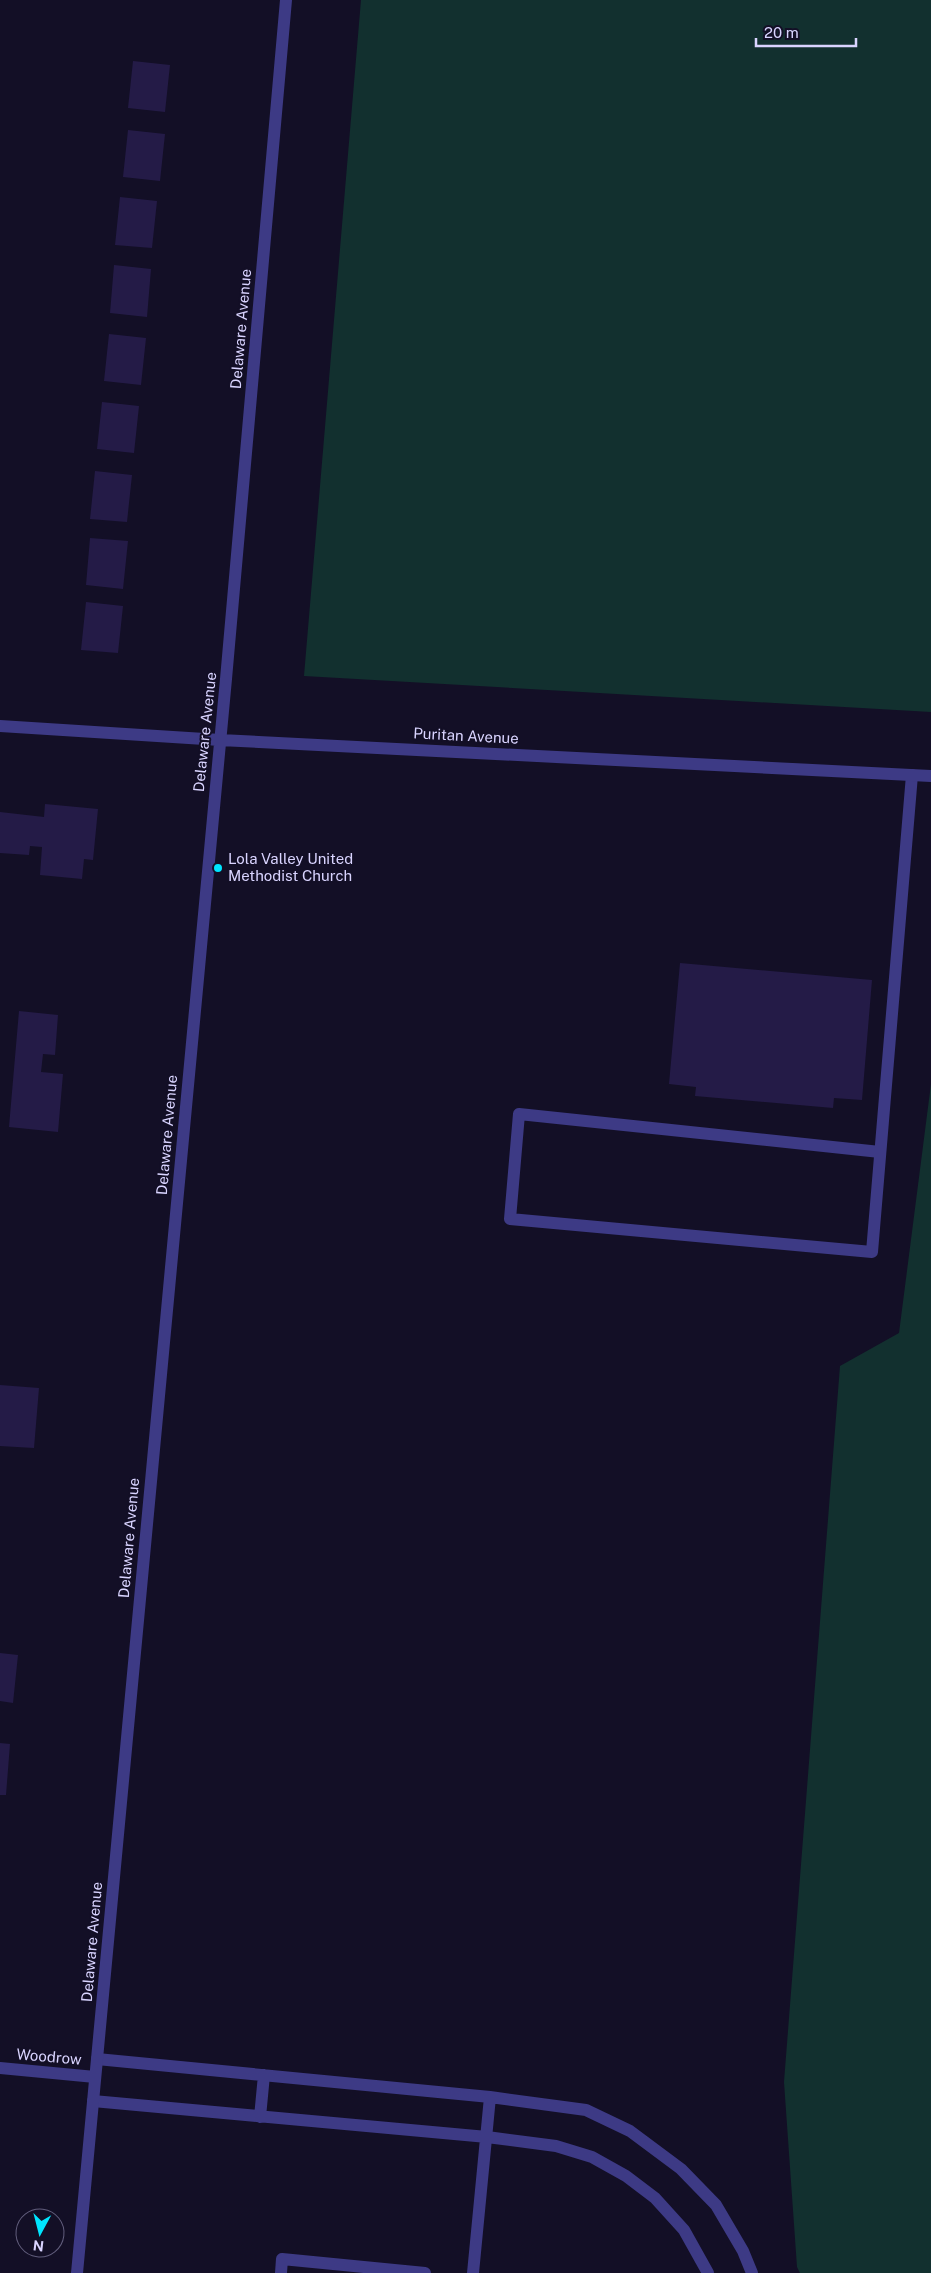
<svg xmlns="http://www.w3.org/2000/svg" width="931" height="2273" font-family="'Public Sans',sans-serif">
<style>
.green{fill:#12302f}
.building{fill:#241b47}
.lines{fill:none;stroke-linecap:round;stroke-linejoin:round}
.lane{stroke:#3d3a85;stroke-width:12}
.street{stroke:#3d3a85;stroke-width:12}
.poi-dot{fill:#00e5ff;stroke:#130f26;stroke-width:2}
.labels{text-anchor:middle;stroke-width:4;stroke-linejoin:round;paint-order:stroke}
.street-label{font-size:15px;fill:#d9d4ff;stroke:#130f26}
.poi-label{font-size:15px;fill:#d9d4ff;stroke:#130f26;text-anchor:start}
</style>
<rect width="100%" height="100%" fill="#130f26"/>
<path class="green" d="M361,0H931V712L304,676Z
M931,1084V2273H800L797,2267L784,2082L840,1366L899,1333Z"/>
<path class="building" d="M133,61L170,65L165,112L128,108Z
M128,130L165,134L160,181L123,177Z
M120,197L157,201L152,248L115,245Z
M114,265L151,269L147,317L110,313Z
M109,334L146,338L141,385L104,381Z
M102,402L139,406L134,453L97,449Z
M95,471L132,475L127,522L90,519Z
M90,538L128,541L123,589L86,585Z
M86,602L123,606L118,653L81,650Z
M45,804L98,809L93,860L84,859L82,879L40,875L42,847L30,846L29,855L0,853V812L44,817Z
M680,963L872,980L862,1100L834,1098L833,1108L695,1096L696,1087L669,1084Z
M19,1011L58,1015L55,1055L43,1054L41,1072L63,1074L58,1132L9,1127Z
M0,1385L39,1388L34,1448L0,1446Z
M0,1653L18,1655L13,1703L0,1701Z
M0,1743L10,1744L6,1795H0Z"/>
<g class="lines">
<path class="lane" d="M880,1152L519,1114L510,1219L872,1252L912,775
M97,2059L490,2097L586,2110L630,2131L681,2169L716,2205L743,2251L752,2273
M93,2101L487,2137L556,2146L592,2157L626,2176L655,2198L684,2230L708,2273
M260,2117L264,2075
M281,2273L282,2259L425,2273
M473,2273L490,2097"/>
<path class="street" d="M0,726L220,740L931,776
M0,2068L95,2077
M77,2273L226,679L286,0"/>
</g>
<circle class="poi-dot" cx="218" cy="868" r="5"/>
<g class="labels">
<g class="street-label">
<text transform="translate(241 329) rotate(-85)" y="5">Delaware Avenue</text>
<text transform="translate(205 732) rotate(-84)" y="5">Delaware Avenue</text>
<text transform="translate(466 736) rotate(3)" y="5">Puritan Avenue</text>
<text transform="translate(167 1135) rotate(-85)" y="5">Delaware Avenue</text>
<text transform="translate(129 1538) rotate(-85)" y="5">Delaware Avenue</text>
<text transform="translate(92 1942) rotate(-85)" y="5">Delaware Avenue</text>
<text transform="translate(49 2057) rotate(5)" y="5">Woodrow</text>
</g>
<g class="poi-label">
<text x="228" y="864">Lola Valley United<tspan x="228" dy="17">Methodist Church</tspan></text>
</g>
</g>
<g transform="translate(40 2233) rotate(187)"><circle r="24" fill="#130f26" stroke="#625e7d"/>
<path d="M0-4L9 19L0 12L-9 19Z" fill="#00e5ff"/>
<text y="-8" font-size="14" font-weight="bold" text-anchor="middle" fill="#d9d4ff">N</text>
</g>
<path d="M756 38v8h100v-8" fill="none" stroke="#d9d4ff" stroke-width="2.5"/>
<text x="764" y="38" font-size="15" fill="#d9d4ff" stroke="#130f26" stroke-width="4" paint-order="stroke">20 m</text>
</svg>
